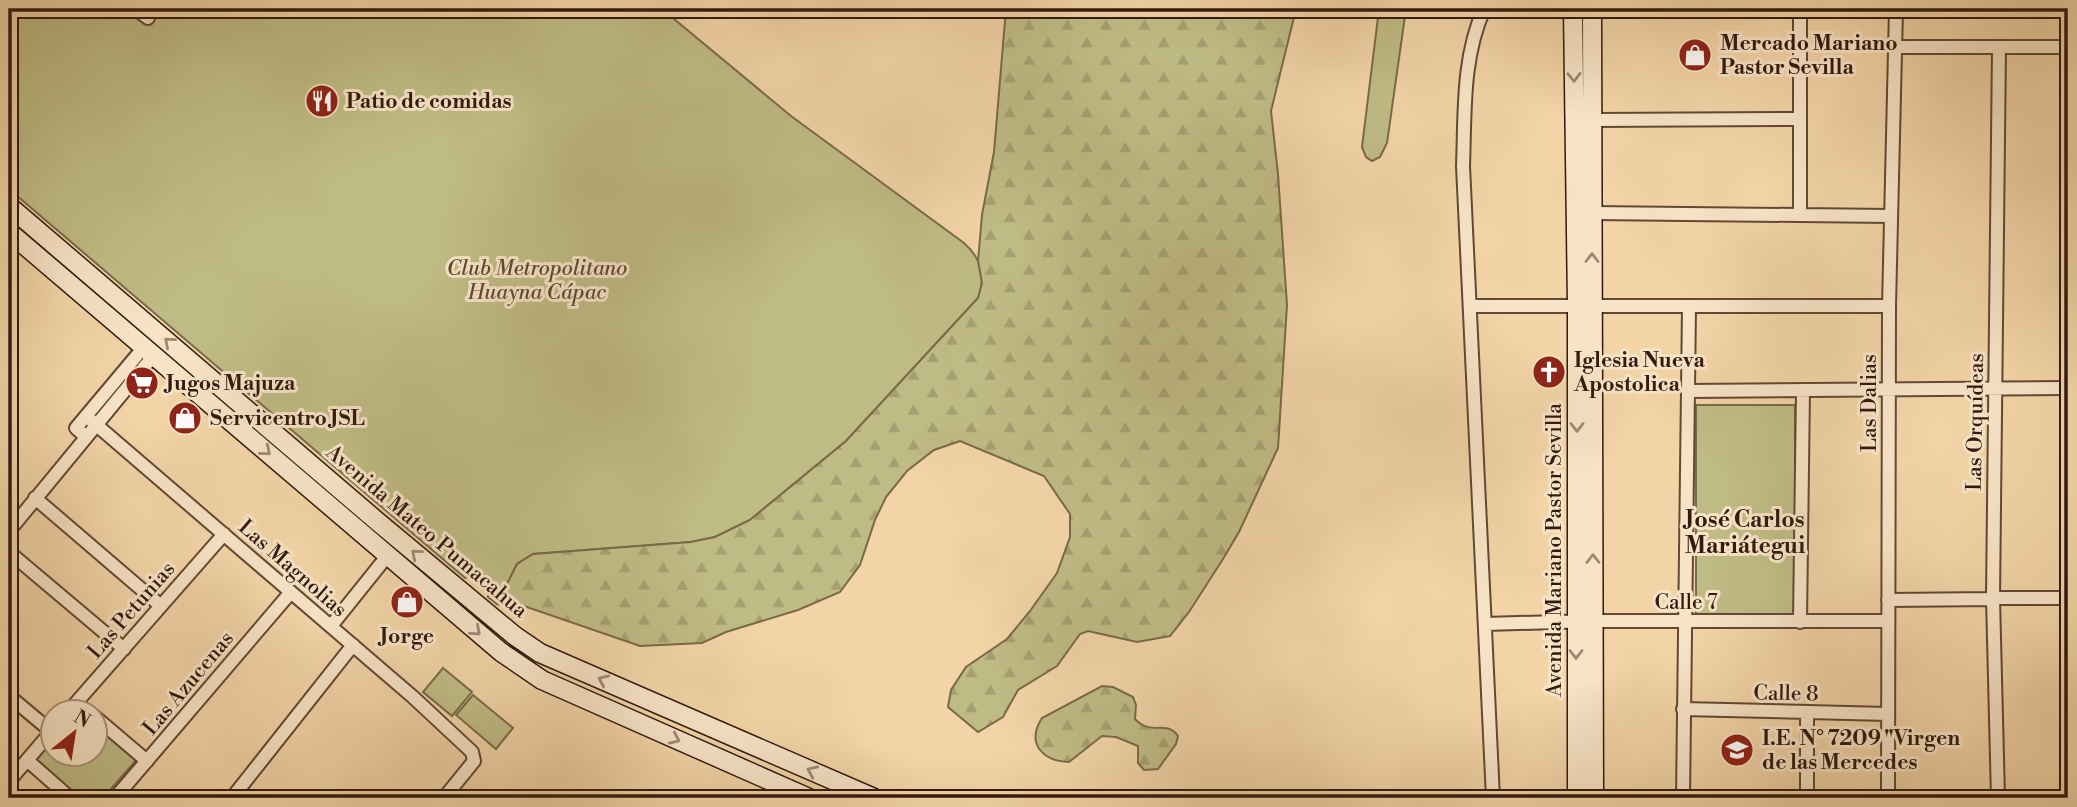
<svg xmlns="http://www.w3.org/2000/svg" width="2077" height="807" font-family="'Libre Bodoni',serif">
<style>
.green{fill:#bfbb84;stroke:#796a49;stroke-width:2}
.forest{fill:url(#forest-firs);stroke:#796a49;stroke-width:2}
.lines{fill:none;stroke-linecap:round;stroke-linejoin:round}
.street-casing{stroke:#634834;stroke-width:16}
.secondary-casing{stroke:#331a0e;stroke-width:21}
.street{stroke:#f7e3c6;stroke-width:12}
.secondary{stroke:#f7e3c6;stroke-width:18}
.oneway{stroke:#9f8973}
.labels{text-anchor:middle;stroke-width:6;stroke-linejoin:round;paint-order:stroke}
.poi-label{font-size:21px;font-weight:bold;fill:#331a0e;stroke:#f7e3c6;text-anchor:start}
.park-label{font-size:21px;font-style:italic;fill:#5d4a31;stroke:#f7e3c6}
.street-label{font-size:21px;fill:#331a0e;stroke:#f7e3c6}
.neighbourhood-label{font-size:23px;font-weight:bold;fill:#331a0e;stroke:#f7e3c6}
</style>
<defs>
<pattern id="forest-firs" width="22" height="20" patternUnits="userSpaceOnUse" patternTransform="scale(1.75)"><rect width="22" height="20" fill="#bfbb84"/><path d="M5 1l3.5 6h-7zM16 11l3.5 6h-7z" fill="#a5a071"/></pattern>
</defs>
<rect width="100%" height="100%" fill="#f2d4a7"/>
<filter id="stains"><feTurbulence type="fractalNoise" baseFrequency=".00286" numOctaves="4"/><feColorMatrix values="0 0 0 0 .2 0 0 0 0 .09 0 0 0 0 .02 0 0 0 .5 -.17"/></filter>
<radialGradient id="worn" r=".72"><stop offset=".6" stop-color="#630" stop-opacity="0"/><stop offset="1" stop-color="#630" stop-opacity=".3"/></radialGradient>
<path class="green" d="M9,9H662L791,116L964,243C981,258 986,277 978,298L846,441L750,520L715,537L691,542L533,554L517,564L497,604L488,597L490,582L482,573L465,578L9,189Z
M1379,9H1406L1387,143L1380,157L1372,161L1366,157L1362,147Z
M1696,405H1795V614H1696Z
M443,668L472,692L452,716L423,692Z
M473,695L513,728L496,749L456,715Z
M95,720L138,758L103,798H75L33,762L52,739V754H94Z"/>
<path class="forest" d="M1006,9H1296L1271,111L1278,174L1287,305L1278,448L1239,532L1223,559L1189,612L1170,636L1137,642L1088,631L1080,634L1057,666L1018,690L1003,717L978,732L948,707L951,690L966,667L1007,639L1030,611L1057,573L1070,537V514L1044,476L960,441L934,450L907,471L886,497L875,520L860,565L840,592L798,610L726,632L702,643L640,646L524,606L497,604L517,564L533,554L691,542L715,537L750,520L846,441L978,298L982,283L978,261L982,215L994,152Z
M1102,686L1113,687L1133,697L1136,705L1135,719C1152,737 1166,719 1178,736L1176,744L1158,769L1144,770L1138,763V746L1116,737L1102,736L1069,762C1042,761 1026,743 1042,718Z"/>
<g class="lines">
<defs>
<path id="street" d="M136,9L148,18
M1484,9C1462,58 1465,113 1463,166L1493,798
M1800,9V215
M1895,47H2068
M1592,120L1800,119
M1592,213L1891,216
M1470,306H1889
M1688,391L2068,388
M86,416L413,697L472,752L474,761L444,798
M85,436L76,428L144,347
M35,498L161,606
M9,531L154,355
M9,552L124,649
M1993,598H2068
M1888,600L1993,599
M1800,622L1803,390
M1485,624L1593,621H1888
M331,626L388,555
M9,696L52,732
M1683,709L1888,714
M68,712L224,534
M94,716L147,761
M27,760L70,798
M9,781L52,731
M115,798L291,592
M232,798L353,645
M1683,798L1689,307
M1807,798V713
M1888,798L1889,306L1896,9
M1998,798L1993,598L1999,47"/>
<path id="secondary" d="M1573,9L1577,306V798
M1592,9L1594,798
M9,206L378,522L515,636L540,653L874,798
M9,232L501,652L542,680L809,798"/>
</defs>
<use href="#street" class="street-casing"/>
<use href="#secondary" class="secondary-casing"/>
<use href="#street" class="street"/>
<use href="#secondary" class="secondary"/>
</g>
<defs><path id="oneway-chevron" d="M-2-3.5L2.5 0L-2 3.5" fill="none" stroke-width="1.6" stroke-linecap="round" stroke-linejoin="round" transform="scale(1.75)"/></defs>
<g class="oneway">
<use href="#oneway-chevron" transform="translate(1574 77) rotate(89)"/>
<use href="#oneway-chevron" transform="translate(1592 258) rotate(-90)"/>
<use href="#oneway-chevron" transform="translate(169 342) rotate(-139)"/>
<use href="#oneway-chevron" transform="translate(1577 427) rotate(90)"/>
<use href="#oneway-chevron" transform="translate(266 451) rotate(40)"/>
<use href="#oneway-chevron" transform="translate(416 554) rotate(-140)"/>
<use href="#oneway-chevron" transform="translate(1593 559) rotate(-90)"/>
<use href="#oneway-chevron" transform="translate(476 631) rotate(41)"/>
<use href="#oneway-chevron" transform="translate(1576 654) rotate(90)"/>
<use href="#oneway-chevron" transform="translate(603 680) rotate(-156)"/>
<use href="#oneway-chevron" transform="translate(675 739) rotate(24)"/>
<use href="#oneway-chevron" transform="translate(812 771) rotate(-156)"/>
</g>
<defs>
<symbol id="shop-disc" viewBox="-11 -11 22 22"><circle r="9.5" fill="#8f2418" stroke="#f7e3c6"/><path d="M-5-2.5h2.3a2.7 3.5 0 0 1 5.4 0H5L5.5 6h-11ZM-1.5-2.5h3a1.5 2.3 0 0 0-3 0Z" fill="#fff"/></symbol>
<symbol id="restaurant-disc" viewBox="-11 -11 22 22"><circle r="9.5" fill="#8f2418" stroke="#f7e3c6"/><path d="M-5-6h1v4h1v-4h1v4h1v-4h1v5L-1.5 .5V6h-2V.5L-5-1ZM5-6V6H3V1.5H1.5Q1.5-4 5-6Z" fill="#fff"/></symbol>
<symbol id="church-disc" viewBox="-11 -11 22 22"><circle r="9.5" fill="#8f2418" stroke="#f7e3c6"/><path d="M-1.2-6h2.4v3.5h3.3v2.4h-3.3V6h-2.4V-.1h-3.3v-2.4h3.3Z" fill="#fff"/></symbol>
<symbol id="supermarket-disc" viewBox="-11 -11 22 22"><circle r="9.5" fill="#8f2418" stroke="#f7e3c6"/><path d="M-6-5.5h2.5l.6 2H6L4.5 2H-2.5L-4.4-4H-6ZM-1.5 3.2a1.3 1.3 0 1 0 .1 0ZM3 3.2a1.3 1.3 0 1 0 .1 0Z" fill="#fff"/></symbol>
<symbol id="school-disc" viewBox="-11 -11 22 22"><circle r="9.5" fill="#8f2418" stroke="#f7e3c6"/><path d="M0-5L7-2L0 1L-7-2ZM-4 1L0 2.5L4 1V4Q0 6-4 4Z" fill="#fff"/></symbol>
</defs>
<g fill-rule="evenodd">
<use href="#shop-disc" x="1676" y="36" width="38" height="38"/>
<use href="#restaurant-disc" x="303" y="82" width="38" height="38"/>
<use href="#church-disc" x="1530" y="353" width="38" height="38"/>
<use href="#supermarket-disc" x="123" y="364" width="38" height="38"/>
<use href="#shop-disc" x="166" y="399" width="38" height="38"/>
<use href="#shop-disc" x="388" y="583" width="38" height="38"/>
<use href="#school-disc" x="1718" y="731" width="38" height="38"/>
</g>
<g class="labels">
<g class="poi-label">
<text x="1720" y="50">Mercado Mariano<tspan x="1720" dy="24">Pastor Sevilla</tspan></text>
<text x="346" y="108">Patio de comidas</text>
<text x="1574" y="367">Iglesia Nueva<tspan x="1574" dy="24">Apostolica</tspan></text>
<text x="166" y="390">Jugos Majuza</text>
<text x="210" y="425">Servicentro JSL</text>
<text x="407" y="643" text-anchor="middle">Jorge</text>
<text x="1762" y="745">I.E. N° 7209 "Virgen<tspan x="1762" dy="24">de las Mercedes</tspan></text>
</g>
<g class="park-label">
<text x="537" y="275">Club Metropolitano<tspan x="537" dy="24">Huayna Cápac</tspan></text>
</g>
<g class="street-label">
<text transform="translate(1869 403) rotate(-90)" y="7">Las Dalias</text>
<text transform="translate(1975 422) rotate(-89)" y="7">Las Orquídeas</text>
<text transform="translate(427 531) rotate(40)" y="7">Avenida Mateo Pumacahua</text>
<text transform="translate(1554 550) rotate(-90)" y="7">Avenida Mariano Pastor Sevilla</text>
<text transform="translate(293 568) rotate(41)" y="7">Las Magnolias</text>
<text x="1686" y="609">Calle 7</text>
<text transform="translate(131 610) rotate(-49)" y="7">Las Petunias</text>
<text transform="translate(188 683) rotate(-50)" y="7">Las Azucenas</text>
<text transform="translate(1786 693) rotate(1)" y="7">Calle 8</text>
</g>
<g class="neighbourhood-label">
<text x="1745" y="527">José Carlos<tspan x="1745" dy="26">Mariátegui</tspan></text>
</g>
</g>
<rect width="2077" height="807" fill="none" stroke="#f2d4a7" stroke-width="35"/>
<rect x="10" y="10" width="2056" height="786" fill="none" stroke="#331a0e" stroke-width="3.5"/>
<rect x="18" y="18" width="2042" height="772" fill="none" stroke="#331a0e" stroke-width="2"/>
<g transform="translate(74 733) rotate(30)"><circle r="33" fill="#f7e3c6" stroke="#a9937c" stroke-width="2"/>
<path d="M0-5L12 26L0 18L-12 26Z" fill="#8f2418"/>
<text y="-10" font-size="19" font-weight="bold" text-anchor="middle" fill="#331a0e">N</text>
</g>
<rect width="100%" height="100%" filter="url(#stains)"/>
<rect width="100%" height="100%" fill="url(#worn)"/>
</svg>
